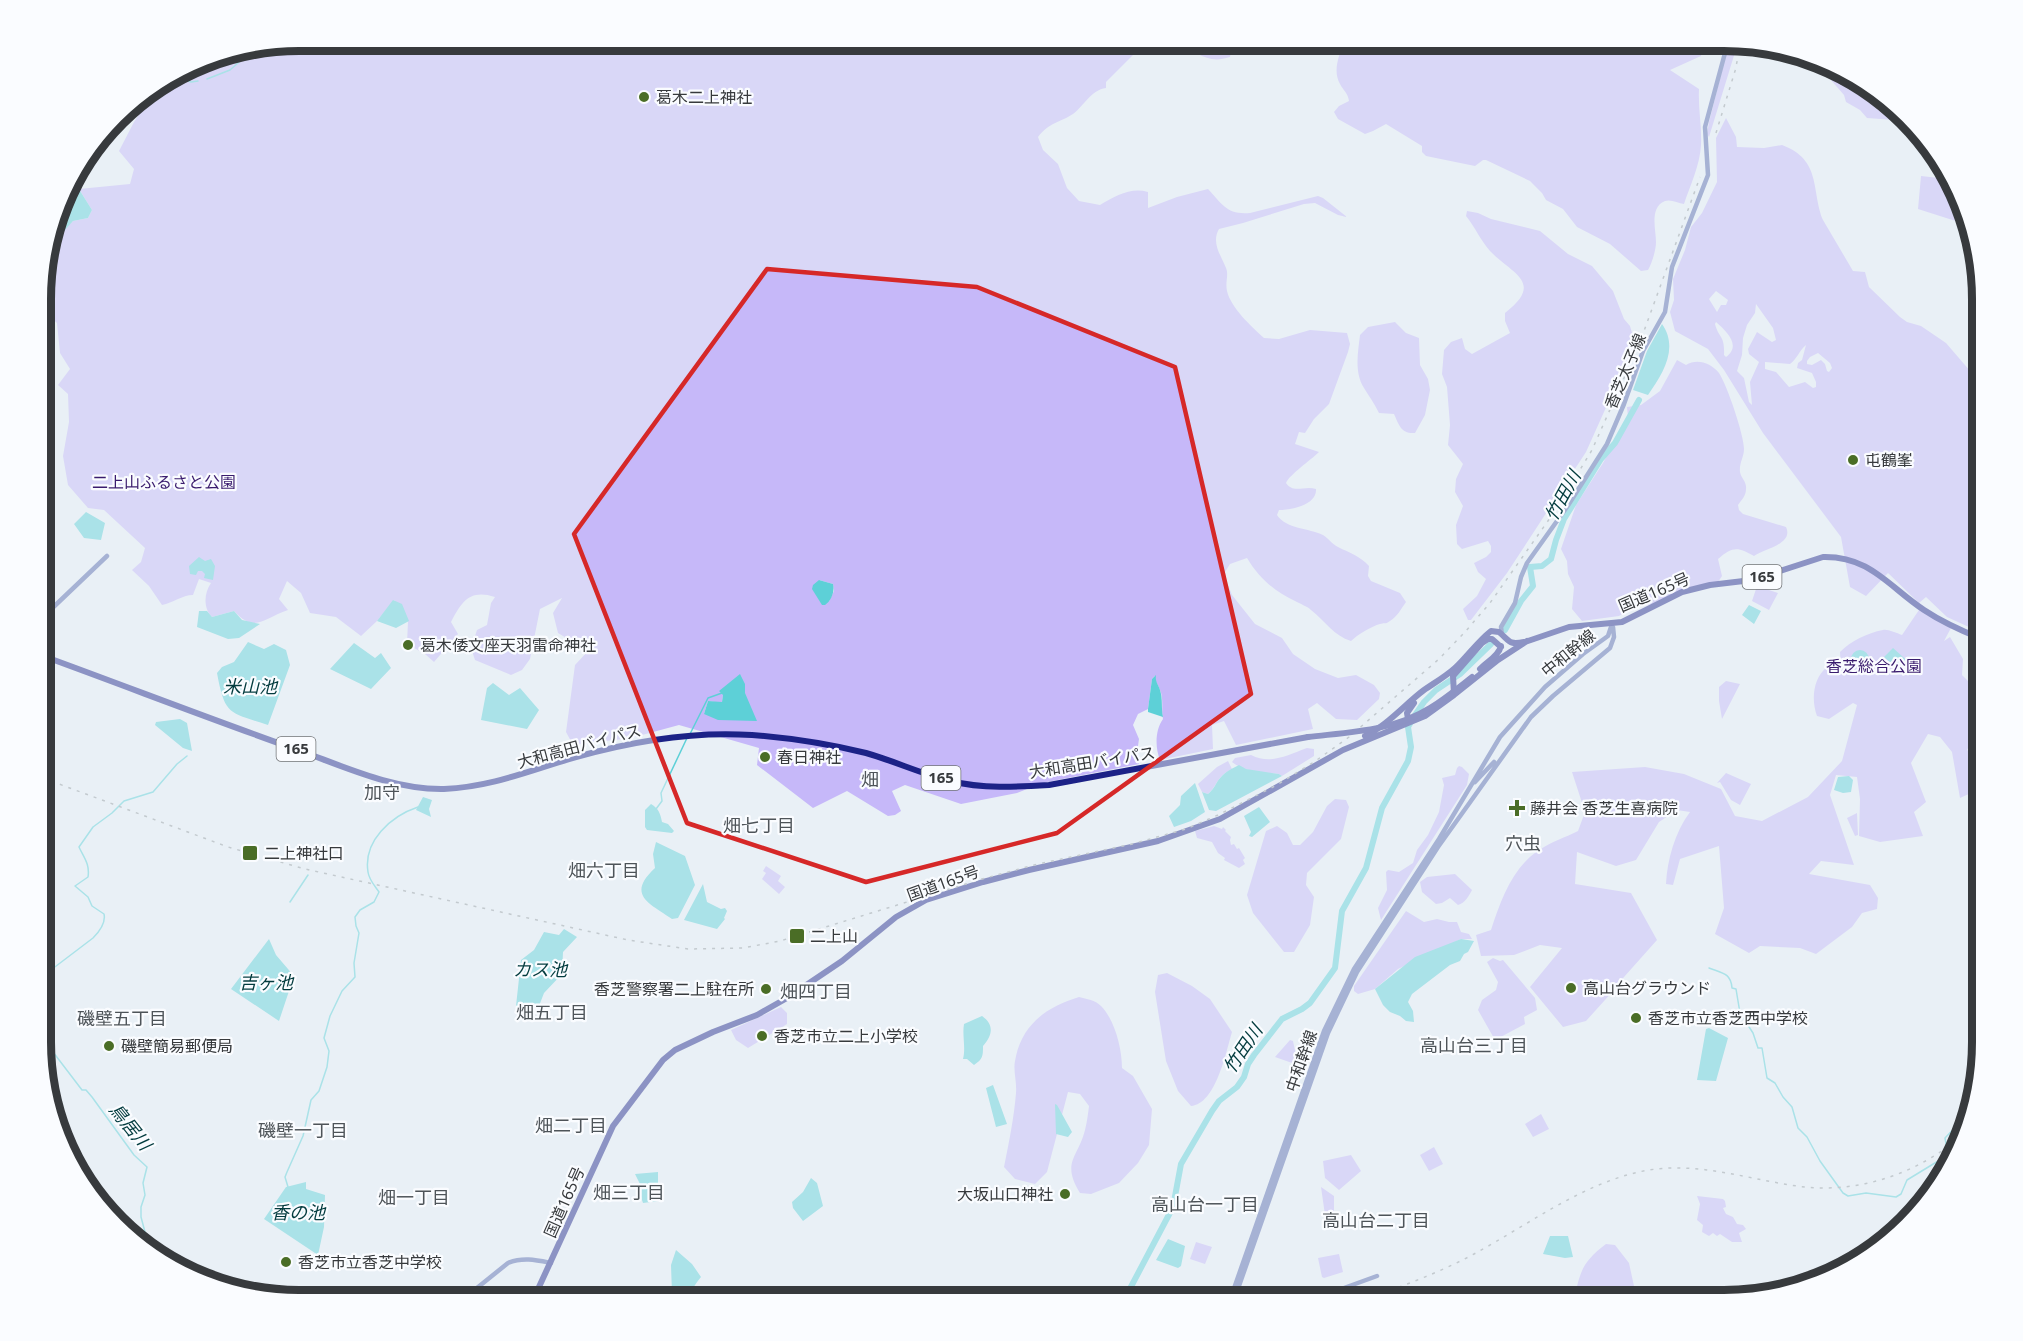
<svg xmlns="http://www.w3.org/2000/svg" width="2023" height="1341" font-family="'Noto Sans','Noto Sans JP',sans-serif">
<style>
.green{fill:#c6b8f9;fill-rule:evenodd}
.water{fill:#5dd0d7}
.lines{fill:none;stroke-linecap:round;stroke-linejoin:round}
.stream{stroke:#5dd0d7;stroke-width:1.5}
.river{stroke:#5dd0d7;stroke-width:6}
.secondary{stroke:#5466ac;stroke-width:4.5}
.highway{stroke:#1c2287;stroke-width:6}
.rail{stroke:#959b9f;stroke-width:1.5;stroke-dasharray:3 6;stroke-linecap:butt}
.highway-bridge{stroke:#1c2287;stroke-width:6}
.marked{fill:none;stroke:#d62828;stroke-width:4.5;stroke-linejoin:round}
.poi-dot{fill:#4a6d26;stroke:#fafcff;stroke-width:2}
.labels{text-anchor:middle;stroke-width:4.5;stroke-linejoin:round;paint-order:stroke}
.shield{fill:#fafcff;stroke:#727477;stroke-width:1.5}
.shield-label{font-size:15px;font-weight:bold;fill:#373a3d}
.poi-label{font-size:16px;fill:#373a3d;stroke:#fafcff;text-anchor:start}
.street-label{font-size:16px;fill:#373a3d;stroke:#fafcff}
.park-label{font-size:16px;fill:#3a1c6e;stroke:#fafcff}
.water-label{font-size:18px;font-style:italic;fill:#023b3e;stroke:#fafcff}
.neighbourhood-label{font-size:18px;fill:#4e5459;stroke:#fafcff}
.rim{fill:none;stroke:#373a3d;stroke-width:8}
</style>
<rect width="100%" height="100%" fill="#e9f0f6"/>
<path class="green" d="M299,41H1230L1232,47L1230,57C1206,65 1199,51 1179,46C1168,43 1155,45 1144,44L1106,82V88C1091,90 1084,106 1073,114C1059,123 1050,122 1038,137L1043,150L1058,164L1067,188L1079,201L1100,205C1115,196 1131,187 1148,192V208L1177,197L1208,189C1222,204 1227,215 1250,213L1318,196L1323,198L1347,217L1338,215L1315,203L1304,204L1243,223L1219,229C1211,243 1221,255 1226,268C1229,275 1225,282 1227,291C1231,308 1251,326 1264,338L1279,339L1310,330L1347,333L1350,344L1348,352L1329,404L1314,419L1305,433L1299,432L1295,444L1319,452C1311,460 1289,475 1286,483C1293,494 1305,485 1316,489C1317,505 1291,510 1279,510L1277,515C1286,529 1309,528 1323,535C1328,538 1332,544 1338,547C1350,553 1360,556 1369,566L1368,576L1371,581L1400,593L1406,602C1401,609 1397,617 1390,621C1384,625 1386,622 1380,624C1372,626 1357,635 1351,641C1334,636 1325,621 1311,610C1307,606 1300,604 1295,601C1274,591 1259,578 1247,558L1230,564L1225,572L1226,580L1232,595L1255,624L1282,638L1293,654L1315,669L1338,678L1356,675L1374,685L1380,693L1379,699L1357,720L1336,719L1317,703L1308,709L1313,729L1236,745L1224,721L1212,725L1213,749L1160,760C1155,748 1155,730 1163,719C1161,710 1164,699 1160,690C1158,684 1155,683 1155,676L1152,679L1148,709L1138,714L1133,725L1139,739L1136,759L1139,764L1042,783L1017,793L961,804L905,785L892,791L901,811L895,815L888,816L847,791L813,808L757,765L759,748L679,725L631,738L573,745L566,732L575,665L588,651L558,633L553,613L562,598L540,609L530,659L522,670L511,675L475,660L471,648L477,630L487,625L491,603L495,597C470,589 462,601 451,622L458,634L434,662L425,654L407,644L408,621L394,600L377,621L361,636L336,617L310,613L301,593L287,581L279,599L288,610C264,618 255,634 234,611L212,617C203,608 204,593 211,583L199,579L193,595C182,595 173,603 162,605L149,586L132,570L141,562L145,548L104,510L88,508L68,485L63,456L69,422L68,394L58,385L70,369L60,353L57,323L49,316L43,319V265L49,244L73,221L88,218L92,210L79,189L130,184L134,169L119,151L134,122L149,99L144,95L200,60ZM819,580L833,584L834,591L829,601ZM745,684V693L704,714L708,701L722,703L723,695Z
M1344,41H1662L1661,44H1680L1705,41L1701,56L1670,70L1699,89C1698,108 1702,127 1701,145C1700,165 1690,186 1684,204C1678,203 1671,199 1665,201C1649,207 1656,230 1656,242C1656,250 1652,263 1648,270L1641,271L1610,244L1577,227L1563,209L1546,200L1542,193L1530,181L1486,160H1483L1475,166L1426,156L1422,152V146L1386,124L1373,131L1365,134L1338,119L1334,112L1339,106L1349,101C1348,93 1343,90 1340,84C1332,70 1340,54 1344,41Z
M1728,47L1736,49L1709,137L1707,134L1709,122Z
M1833,67L1868,84L1918,138L1903,132L1905,124L1894,120L1867,118L1860,110L1846,102L1844,95L1830,79L1832,71L1835,70Z
M1726,118L1736,137L1737,147L1764,148L1782,145C1822,160 1811,190 1823,220L1853,271L1865,272L1869,287L1900,317L1907,322L1921,326L1946,343L1977,379L1982,374V633L1947,617L1926,597L1919,603L1888,573L1866,596L1850,587L1841,537L1763,433L1724,370L1708,349L1675,331L1670,312L1674,300L1673,279L1685,250L1691,227L1702,213L1717,182L1716,138ZM1716,291L1728,300L1726,305H1721L1717,312L1709,299ZM1756,304L1773,328L1776,340L1772,342L1757,332L1748,349L1749,354L1759,362L1750,382L1752,405L1749,402L1744,378L1737,371L1742,355L1743,338L1747,325L1755,313ZM1716,322C1726,331 1742,345 1726,357L1724,355C1725,335 1719,339 1715,324ZM1806,345L1802,360L1798,363L1797,368L1812,373L1816,382V387L1813,388L1805,382L1789,387L1776,372L1765,369V362L1790,364C1797,359 1799,351 1806,345ZM1818,353L1830,363L1832,368L1829,372L1827,371L1825,364L1821,360L1812,365L1807,364V361L1810,357Z
M1944,166L1948,170L1965,224L1918,209L1921,176L1948,179Z
M1467,211L1478,213L1491,219L1540,231L1568,254L1592,266L1613,291L1624,319L1630,326L1635,343L1586,452L1507,573L1471,620H1468L1463,609L1477,596L1486,579L1478,572L1474,563L1486,557L1491,552V546L1488,541L1462,549L1457,544L1456,525L1463,506L1455,492L1456,479L1463,464L1448,445L1450,425L1447,387L1442,374L1444,350L1451,342L1462,338L1465,349L1472,354L1510,333L1505,321V313C1545,282 1512,274 1490,251C1481,241 1475,227 1466,216Z
M1395,322L1406,333L1419,338L1420,365L1428,379L1430,390L1425,415L1415,433C1401,434 1399,425 1394,414L1379,413C1374,403 1369,396 1364,388C1354,372 1358,352 1360,335L1368,327Z
M1677,360L1686,365C1697,358 1711,363 1719,373C1727,385 1744,435 1744,449C1744,457 1739,463 1740,472C1741,478 1747,482 1746,489C1746,496 1742,499 1738,505L1739,510L1743,514L1786,527C1794,544 1764,549 1754,556C1738,547 1733,546 1718,559L1722,576L1718,582L1652,604L1632,608L1619,616L1582,621L1572,609L1574,587L1568,574L1567,561L1561,549L1576,505L1603,463L1628,417L1627,407L1641,405L1660,391Z
M1757,586L1778,593L1769,610L1752,601Z
M1919,610L1951,628L1944,641L1950,637L1963,659L1962,675L1982,695V743L1967,749L1982,781V788L1960,798L1952,752L1940,737L1928,734L1911,763L1926,802L1914,812L1923,836L1880,842L1859,836L1860,799L1857,777L1836,775L1830,795L1854,865L1821,861L1809,874L1870,885L1878,898L1877,909L1862,913L1852,927L1816,954L1800,948L1760,946L1749,953L1715,934L1724,908L1719,846L1680,859L1673,885L1666,884C1667,860 1675,832 1690,812L1677,810L1659,822L1636,860L1616,866L1577,852L1575,884L1631,893L1657,940L1616,986L1602,979L1614,990L1586,1021L1563,1027L1530,987L1562,948L1540,945L1514,955L1481,956L1476,935L1491,930C1501,900 1512,868 1539,850C1551,842 1566,837 1578,831L1585,812L1572,772L1645,767L1684,774L1721,789L1735,816L1762,821L1808,797L1842,761L1857,705L1853,703L1829,719L1817,716C1811,700 1813,678 1827,667L1832,668L1836,672L1841,668L1840,652C1851,641 1867,633 1883,630C1888,629 1896,633 1902,635Z
M1726,681L1740,684L1722,719L1719,701V687Z
M1307,748L1314,749V756L1282,776L1279,774C1265,772 1243,772 1232,762L1235,758L1251,755C1271,765 1287,755 1307,748Z
M1228,761L1232,769C1228,771 1223,774 1220,778C1215,784 1214,789 1208,794L1202,792L1198,784L1217,767Z
M1459,766L1462,767L1469,774L1467,785L1381,920L1378,908L1387,890L1386,872L1388,870L1399,872L1413,863L1417,850L1428,835L1439,812L1444,785L1442,778L1455,775L1457,768Z
M1726,773L1751,784L1740,805L1731,800L1720,782L1717,783Z
M1335,799L1346,800L1349,807L1341,839L1307,873L1306,885L1314,897L1310,925L1294,952H1284L1253,913L1247,895L1266,831L1277,826L1287,833L1293,845H1300L1313,832L1327,806Z
M1857,813L1858,835L1855,836L1847,818Z
M1214,826L1222,829L1223,827L1226,830L1225,831L1231,837L1230,840L1231,845L1234,844L1237,849L1239,848L1245,858L1243,860L1245,864L1239,868L1224,860L1225,858L1218,853L1212,842L1197,838L1195,831Z
M766,866L781,876L778,881L785,887L779,894L762,879L766,873L763,871Z
M1455,874L1472,890C1469,896 1465,903 1458,905L1450,898L1442,903L1436,904L1422,892L1420,882L1427,877Z
M1406,911L1424,922L1437,919L1449,922H1457L1461,932L1469,934L1472,939H1461L1398,969L1375,989L1358,994L1354,991V986Z
M1493,958L1500,961L1503,960L1535,998L1537,1010L1524,1017L1525,1024L1495,1040L1478,1010L1482,1000L1496,990L1498,982L1487,962Z
M1167,973L1192,986L1210,999L1232,1032C1226,1052 1216,1104 1191,1106L1178,1091L1166,1061L1155,992L1158,975Z
M1079,997C1087,999 1095,1000 1101,1006C1115,1020 1122,1049 1122,1068L1133,1076L1152,1109L1149,1145L1138,1163L1119,1183L1091,1194L1080,1193C1061,1162 1078,1158 1085,1130C1087,1122 1088,1114 1089,1106L1080,1094L1068,1092L1047,1172L1035,1184L1015,1179L1004,1167C1009,1142 1014,1118 1016,1093C1017,1082 1013,1071 1015,1061C1021,1025 1046,1007 1079,997Z
M781,1007L787,1013V1024L748,1048L736,1040L731,1030Z
M1290,1040L1293,1041L1297,1060L1295,1064L1275,1057Z
M1541,1114L1549,1129L1533,1137L1525,1124Z
M1434,1147L1443,1164L1429,1171L1420,1155Z
M1351,1155L1361,1171L1339,1190L1325,1178L1323,1161Z
M1321,1187L1334,1196V1213L1325,1215Z
M1697,1196L1723,1199L1725,1201L1726,1207L1723,1208L1726,1214L1733,1217L1737,1224L1743,1225L1746,1229L1739,1233L1742,1242H1732L1720,1234L1717,1236L1713,1233L1709,1236L1702,1232L1703,1225L1697,1220L1700,1204Z
M1196,1242L1212,1247L1205,1264L1190,1259Z
M1606,1244L1615,1245L1629,1263L1637,1300H1574C1580,1272 1582,1262 1606,1244Z
M1339,1254L1343,1272L1324,1278L1322,1277L1318,1258Z"/>
<path class="water" d="M72,178L92,210L88,218L73,221L57,239L52,234L67,184Z
M1662,324C1679,348 1663,374 1648,395L1633,390L1647,351Z
M86,512L105,523L101,540L84,538L74,524Z
M199,557L205,561L211,559L215,566L213,580L204,578L205,574L202,571H198L196,575L190,574L189,566Z
M819,580L833,584C835,592 831,601 825,605H822L812,589L813,585Z
M393,600L402,604L409,621L396,628L377,621Z
M1749,605L1761,611L1754,624L1742,615Z
M199,611H207L212,617L234,611L242,620L260,624L239,638L228,639L197,627Z
M248,642L264,649L274,644L286,650L290,665L268,725C229,712 225,716 217,673L222,667L234,662Z
M354,643L375,658L381,653L391,668L371,689L330,669Z
M1893,648L1912,665L1903,674L1884,657Z
M1851 659a9 9 0 1 1 18 0a9 9 0 1 1-18 0Z
M740,674L745,684V693L757,721L718,720L704,714L708,701L722,702L723,695L719,691Z
M1156,675C1155,682 1158,684 1160,690C1163,699 1161,708 1163,717L1148,712V709L1152,679Z
M493,683L509,695L520,688L539,710L527,729L481,720L487,688Z
M180,719L187,723L192,751L183,748L155,725L156,722Z
M1239,765L1246,769L1279,774L1282,776L1216,811L1209,810L1202,792L1208,794C1216,787 1215,783 1221,777C1225,772 1233,768 1239,765Z
M1849,776L1853,780L1851,792L1843,793L1834,790L1838,777Z
M1195,783L1205,812L1191,821L1174,827L1169,816L1180,805L1181,796Z
M423,797L432,800L429,809L431,817L416,810Z
M651,804C659,809 660,813 662,822L668,824L674,831L672,833L647,830L645,827V810Z
M1259,807L1270,822L1252,837L1249,836L1251,832L1244,816Z
M656,842L685,856L695,885L678,918L672,919C649,903 626,895 655,868L653,854Z
M703,884L707,902L721,909L725,908L727,911L724,918L725,919L717,929L684,920Z
M564,929L577,937L563,952L562,974L544,993L539,1006L524,1009L516,1006L521,960L534,950L544,932L559,935Z
M269,939L276,955L294,976L279,1021L231,989Z
M1461,939L1474,941L1468,952L1464,954L1460,961L1450,965L1412,994L1408,1002L1413,1011L1414,1022L1406,1021L1400,1016L1390,1012L1383,1005L1375,989L1415,957Z
M982,1016C995,1025 992,1036 983,1046C983,1056 983,1059 974,1065L967,1059H963C966,1048 962,1035 964,1024Z
M1709,1028L1728,1038L1716,1081L1697,1080L1706,1029Z
M993,1085L1007,1124L996,1127L986,1088Z
M1055,1104L1057,1105L1072,1132L1068,1137L1056,1134Z
M658,1172V1201L643,1203L641,1197V1186L635,1174Z
M811,1178L817,1183L823,1206L803,1221L793,1208L792,1202L803,1192Z
M306,1182V1189L325,1195L324,1227L318,1255L264,1219L286,1187Z
M1550,1236H1568L1573,1257L1565,1258L1543,1254Z
M1168,1239L1185,1246L1181,1266L1178,1268L1156,1260Z
M676,1250L692,1264L701,1277C688,1293 694,1294 672,1294L671,1265Z"/>
<g class="lines">
<path class="stream" d="M175,76L191,82L198,81
M207,79L230,70L254,49
M112,126L135,104L156,88
M690,734L708,698L722,693
M656,809L662,801L661,793L687,738
M290,902L308,875
M1709,968C1722,973 1731,973 1732,988L1736,989L1740,1013L1753,1033L1758,1048H1762L1767,1078L1775,1083L1783,1097L1792,1107L1798,1128L1807,1137L1820,1161L1843,1193L1848,1196L1866,1193L1896,1197L1901,1194L1907,1180L1948,1155L1945,1138L1963,1119
M43,976L93,938C99,932 106,923 104,914L92,906L88,897L75,886L88,877C90,864 84,858 79,847L93,827L112,813L124,801L153,792L177,764L187,756
M43,1026L51,1037L53,1052L82,1090H86L92,1097L134,1155L147,1167L143,1183L145,1195L141,1207V1217L145,1232L155,1247L158,1258
M288,1187L285,1177L287,1172L303,1136L311,1100L319,1091L327,1067L329,1051L324,1038L330,1016L342,991L355,977L354,963L359,933L356,926L355,917L360,910L374,902L379,892C375,886 369,880 368,872C363,841 391,816 418,807"/>
<path class="river" d="M1505,630L1521,601L1533,586L1530,567L1542,566L1551,559L1556,540L1564,519L1601,459L1615,443L1639,400
M1969,1122L1963,1119L1973,1104
M1124,1300L1173,1207L1181,1164L1212,1111L1219,1101L1237,1087L1244,1077L1248,1064L1254,1055L1282,1019L1302,1009L1310,1003L1335,968L1342,911L1366,868L1382,808L1408,761L1411,747L1408,727L1413,718L1424,702L1436,690L1460,674L1491,644"/>
<path class="secondary" d="M43,617L107,556
M1502,635L1501,627L1515,603L1521,577L1527,563L1567,507L1607,444L1624,404L1643,351L1665,312L1672,267L1708,175L1705,127L1725,53L1726,41
M1475,782L1494,762
M462,1300L508,1263C523,1257 536,1260 551,1263
M1230,1300L1324,1031L1354,969L1439,839L1500,737L1545,687L1583,654L1608,636L1612,624
M1234,1300L1328,1033L1357,972L1438,847L1531,717L1553,696L1610,648L1614,637L1613,627
M1311,1300L1377,1276"/>
<path class="highway" d="M1525,642L1569,627L1622,622L1682,592L1710,585L1752,580L1823,557C1870,556 1888,586 1924,610C1942,622 1962,631 1982,639
M43,656C128,687 213,720 298,750C345,767 394,790 444,789C492,787 531,770 576,757C633,741 693,731 752,735C790,738 829,744 866,753C894,761 922,774 950,781C983,789 1016,787 1049,785L1308,737
M1480,669C1486,662 1499,656 1501,646
M1454,694L1453,676L1482,643L1488,639H1492L1501,647
M1413,720L1408,719L1407,713L1414,703
M1365,736C1388,725 1404,705 1424,690C1434,683 1445,677 1455,668C1467,657 1477,642 1491,631L1499,632C1510,641 1508,645 1524,642
M533,1300L613,1126L663,1060L675,1050L713,1032L757,1015L787,998L842,961L896,917L926,900L983,882L1029,870L1158,841L1220,819L1343,750L1425,716L1454,695L1498,660L1527,641"/>
<path class="rail" d="M1716,133L1735,71L1741,43
M43,778L228,847L305,869L628,940L688,949L743,948L780,941L982,879L1038,864L1132,844L1186,829L1218,815L1275,786L1314,762L1349,737L1439,659L1465,632L1490,603L1555,511L1592,450L1640,342L1700,177
M1365,1300C1402,1286 1439,1273 1474,1254C1528,1225 1587,1180 1649,1170C1700,1162 1747,1179 1797,1186C1858,1195 1920,1173 1965,1133"/>
<path class="highway-bridge" d="M1308,737C1350,732 1393,731 1430,708C1445,699 1458,688 1472,677"/>
</g>
<path d="M0 0H2023V1341H0ZM767,269L977,287L1175,367L1251,694L1057,833L866,882L687,823L574,534Z" fill="#e9f0f6" fill-opacity=".55" fill-rule="evenodd"/>
<path class="marked" d="M767,269L977,287L1175,367L1251,694L1057,833L866,882L687,823L574,534Z"/>
<g class="poi-dot">
<circle cx="644" cy="97" r="6"/>
<circle cx="1853" cy="460" r="6"/>
<circle cx="408" cy="645" r="6"/>
<circle cx="765" cy="757" r="6"/>
<path d="M1514 799h6v6h6v6h-6v6h-6v-6h-6v-6h6z"/>
<rect x="242" y="845" width="16" height="16" rx="3"/>
<rect x="789" y="928" width="16" height="16" rx="3"/>
<circle cx="1571" cy="988" r="6"/>
<circle cx="766" cy="989" r="6"/>
<circle cx="1636" cy="1018" r="6"/>
<circle cx="762" cy="1036" r="6"/>
<circle cx="109" cy="1046" r="6"/>
<circle cx="1065" cy="1194" r="6"/>
<circle cx="286" cy="1262" r="6"/>
</g>
<g class="labels">
<g class="shield">
<rect x="1742.5" y="565" width="39" height="24" rx="4.5"/>
<rect x="276.5" y="737" width="39" height="24" rx="4.5"/>
<rect x="921.5" y="766" width="39" height="24" rx="4.5"/>
</g>
<g class="shield-label">
<text x="1762" y="582">165</text>
<text x="296" y="754">165</text>
<text x="941" y="783">165</text>
</g>
<g class="poi-label">
<text x="656" y="103">葛木二上神社</text>
<text x="1865" y="466">屯鶴峯</text>
<text x="420" y="651">葛木倭文座天羽雷命神社</text>
<text x="777" y="763">春日神社</text>
<text x="1530" y="814">藤井会 香芝生喜病院</text>
<text x="264" y="859">二上神社口</text>
<text x="810" y="942">二上山</text>
<text x="1583" y="994">高山台グラウンド</text>
<text x="754" y="995" text-anchor="end">香芝警察署二上駐在所</text>
<text x="1648" y="1024">香芝市立香芝西中学校</text>
<text x="774" y="1042">香芝市立二上小学校</text>
<text x="121" y="1052">磯壁簡易郵便局</text>
<text x="1053" y="1200" text-anchor="end">大坂山口神社</text>
<text x="298" y="1268">香芝市立香芝中学校</text>
</g>
<g class="street-label">
<text transform="translate(1625 371) rotate(-67)" y="6">香芝太子線</text>
<text transform="translate(1654 592) rotate(-23)" y="6">国道165号</text>
<text transform="translate(1568 653) rotate(-39)" y="6">中和幹線</text>
<text transform="translate(579 746) rotate(-15)" y="6">大和高田バイパス</text>
<text transform="translate(1092 762) rotate(-9)" y="6">大和高田バイパス</text>
<text transform="translate(943 883) rotate(-20)" y="6">国道165号</text>
<text transform="translate(1301 1061) rotate(-71)" y="6">中和幹線</text>
<text transform="translate(564 1202) rotate(-66)" y="6">国道165号</text>
</g>
<g class="park-label">
<text x="164" y="488">二上山ふるさと公園</text>
<text x="1874" y="672">香芝総合公園</text>
</g>
<g class="water-label">
<text transform="translate(1563 496) rotate(-61)" y="6">竹田川</text>
<text x="250" y="693">米山池</text>
<text x="540" y="976">カス池</text>
<text x="266" y="989">吉ヶ池</text>
<text transform="translate(1243 1049) rotate(-56)" y="6">竹田川</text>
<text transform="translate(130 1127) rotate(51)" y="6">鳥居川</text>
<text x="298" y="1219">香の池</text>
</g>
<g class="neighbourhood-label">
<text x="870" y="786">畑</text>
<text x="382" y="799">加守</text>
<text x="759" y="832">畑七丁目</text>
<text x="1523" y="850">穴虫</text>
<text x="604" y="877">畑六丁目</text>
<text x="816" y="998">畑四丁目</text>
<text x="552" y="1019">畑五丁目</text>
<text x="122" y="1025">磯壁五丁目</text>
<text x="1474" y="1052">高山台三丁目</text>
<text x="571" y="1132">畑二丁目</text>
<text x="303" y="1137">磯壁一丁目</text>
<text x="629" y="1199">畑三丁目</text>
<text x="414" y="1204">畑一丁目</text>
<text x="1205" y="1211">高山台一丁目</text>
<text x="1376" y="1227">高山台二丁目</text>
</g>
</g>
<path d="M0 0H2023V1341H0ZM299 51H1724A248 248 0 0 1 1972 299V1042A248 248 0 0 1 1724 1290H299A248 248 0 0 1 51 1042V299A248 248 0 0 1 299 51Z" fill="#fafcff" fill-rule="evenodd"/>
<path class="rim" d="M299 51H1724A248 248 0 0 1 1972 299V1042A248 248 0 0 1 1724 1290H299A248 248 0 0 1 51 1042V299A248 248 0 0 1 299 51Z"/>
</svg>
